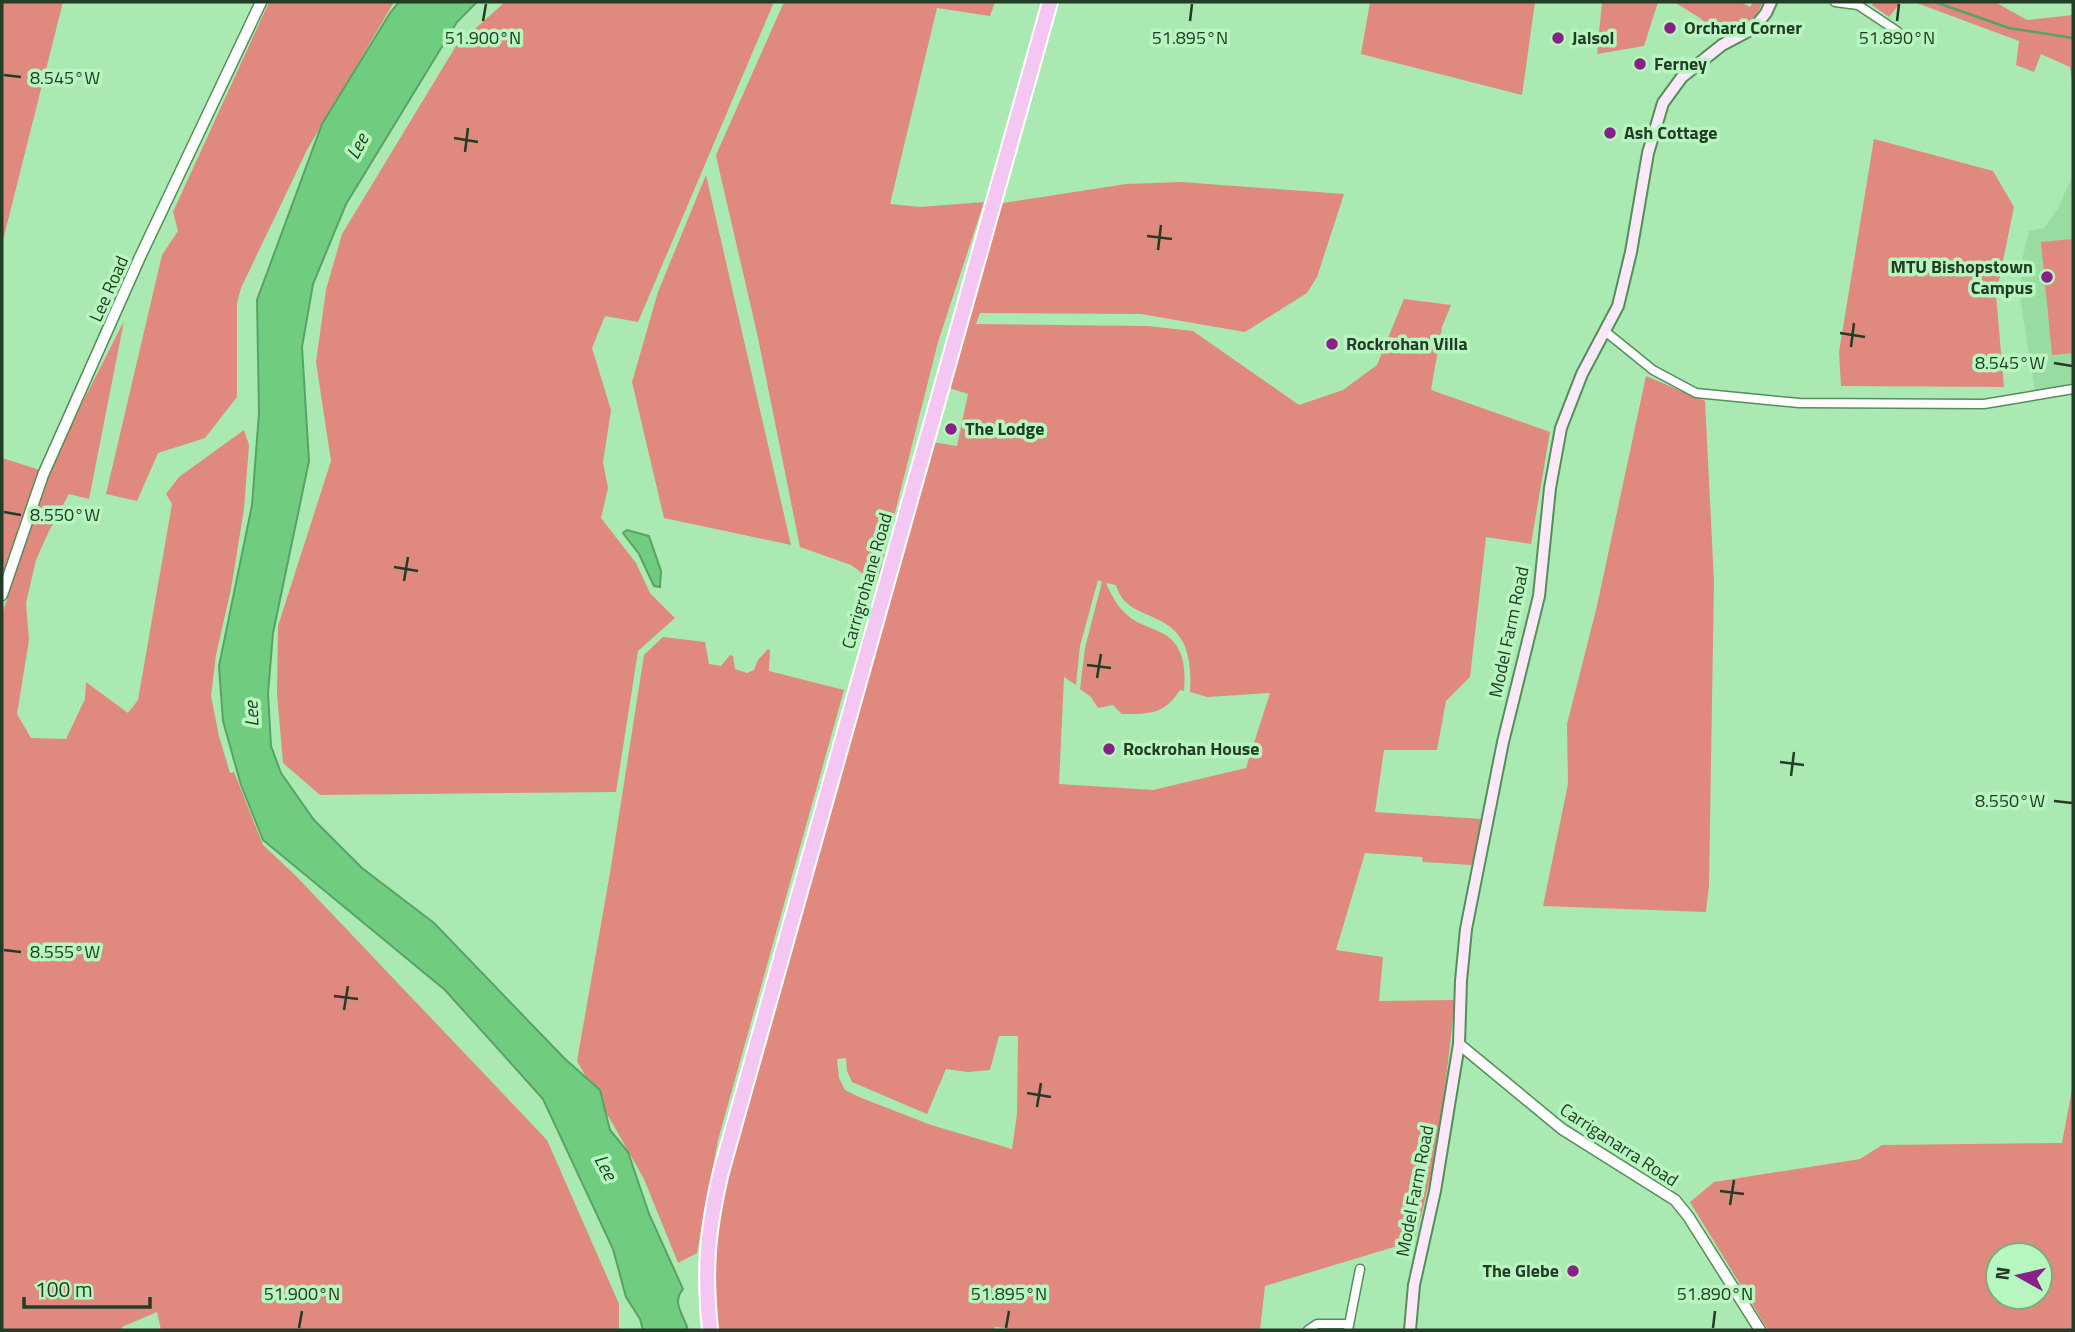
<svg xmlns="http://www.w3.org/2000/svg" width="2075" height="1332" font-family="'Titillium Web',sans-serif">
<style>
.built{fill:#99dca2}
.green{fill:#e0897f;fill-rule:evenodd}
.water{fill:#70cd7f;stroke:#59a265;stroke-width:2}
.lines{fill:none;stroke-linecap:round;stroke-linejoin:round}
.stream{stroke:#59a265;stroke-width:2.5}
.minor-casing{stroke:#538e5b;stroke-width:11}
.tertiary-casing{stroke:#538e5b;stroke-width:13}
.secondary-casing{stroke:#538e5b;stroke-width:14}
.trunk-casing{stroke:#fff;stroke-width:18}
.minor{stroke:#fff;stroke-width:8}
.tertiary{stroke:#fff;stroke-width:10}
.secondary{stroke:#fbe9fa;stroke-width:10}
.trunk{stroke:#f4c6f2;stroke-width:14}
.ticks{fill:none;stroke:#233c27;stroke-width:2.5}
.poi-dot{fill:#872087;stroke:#b7f6be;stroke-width:2.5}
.labels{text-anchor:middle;stroke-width:7;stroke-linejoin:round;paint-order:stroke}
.poi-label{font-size:18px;font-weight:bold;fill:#233c27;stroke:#b7f6be;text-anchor:start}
.street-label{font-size:18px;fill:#233c27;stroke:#b7f6be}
.water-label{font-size:19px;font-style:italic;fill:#193f20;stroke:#b7f6be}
.ticks-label{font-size:18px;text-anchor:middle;fill:#233c27;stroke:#b7f6be;stroke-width:7;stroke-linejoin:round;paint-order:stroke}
</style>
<rect width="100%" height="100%" fill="#aae9b2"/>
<path class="built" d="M2073,175V383L2035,391L2020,297L2023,256L2029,231L2044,228L2057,210Z"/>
<path class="green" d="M2,2H63L2,244Z
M269,2H394L307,150L241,288L237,303V397L205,438L158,453L137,501L106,494L162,255L178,231L173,212Z
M505,2H774L638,322L605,316L592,348L611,410L603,462L608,488L601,518L636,563L650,593L675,618L638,651L616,792L320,795L283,763L277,694L278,626L331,461L316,362L326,290L342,234L456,46Z
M784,2H995L990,16L937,8L890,204L920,207L984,202L938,342L878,580L862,573L851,565L800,547L757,333L719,169L716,155Z
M1370,2H1535L1522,95L1361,54Z
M1602,2H1658L1644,46L1597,54Z
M1674,2H1741L1750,7L1753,2H1763L1755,17L1723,39L1700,18Z
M1874,2H1901L1889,17L1872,5Z
M1914,2H1995L2027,20L2073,15V89L2070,67L2041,54L2034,72L2016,65L2019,41Z
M1874,139L1993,171L2014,207L1996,295L2004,387L1841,386L1839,352Z
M706,175L791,545L664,518L632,382L658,292Z
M1181,182L1344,194L1317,277L1307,293L1245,332L1141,314L980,313L976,324L1147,326L1193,331L1299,405L1343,390L1377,365L1404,299L1451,305L1442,327L1431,390L1550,432L1531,544L1486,537L1470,677L1446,701L1437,750H1384L1375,812L1482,819L1472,865L1423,862L1422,857L1365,853L1336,950L1383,957L1379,1001L1455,1000C1446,1081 1438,1162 1414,1241L1265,1286L1260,1330H1005V1328L995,1327L994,1330H717L713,1255L723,1182L932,442L957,446L968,394L949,388L997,204L1126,184ZM1098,580L1102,582L1085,648L1080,689L1091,697L1098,708L1113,705L1122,714C1149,714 1164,715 1180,690L1184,691C1186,668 1184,644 1162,633C1154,629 1145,626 1137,622C1121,613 1113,599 1106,583L1116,585C1128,631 1197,598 1190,692L1207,697L1270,693L1246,768L1153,790L1059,784L1064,677L1076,685L1080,646ZM999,1036H1018L1017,1114L1012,1149L931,1125L859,1097L845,1090L839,1078L837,1059L846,1058L847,1071L852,1082L927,1114L946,1069L968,1072L990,1070Z
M2073,239V353L2052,355L2041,242Z
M124,321L89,499L69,494L49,531L36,560L26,603L29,640L17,714L31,738L66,739L85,699L86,682L128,713L138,700L172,504L166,494L179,477L244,430L249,445L244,509L231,589L216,655L211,696L219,736L230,773L234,772L263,845L295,875L547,1140L619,1304V1330H161L157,1312L122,1327V1330H2V615L46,474Z
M1646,376L1705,401L1714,581L1709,885L1706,912L1543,906L1568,784L1567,724L1597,606Z
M2,458L40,470L2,582Z
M663,637L705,642L709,664L721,666L730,655L733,656L735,669L747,673L754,670L758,660L768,649L770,650L769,671L844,690L718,1140L697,1253L678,1263L644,1179L577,1061L610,873L644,655Z
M2073,1084V1330H1768L1690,1202L1714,1182L1860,1159L1882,1145L2062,1143ZM1998,1255H2040V1297H1998Z"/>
<path class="water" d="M399,2H477L457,22L346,204L313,284L302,347L309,461L273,633L268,693L271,746L281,773L314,820L362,868L434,923L564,1058L600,1090L610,1130L628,1152L649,1214L683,1289C671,1303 684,1315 688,1330H643L640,1319L626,1297L613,1249L543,1099L445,990L263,840L241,785L223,721L219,666L252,505L259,413L257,300L322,124L390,13Z
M627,530L649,536L661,571L660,587L654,586L639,554L623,533Z"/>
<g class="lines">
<path class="stream" d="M1935,2L2009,28L2073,38"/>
<defs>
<path id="minor" d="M1835,2L1858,5L1897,31
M1606,332L1653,370L1696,393L1799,403L1984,404L2073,389
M1308,1330L1317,1324H1349
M1348,1330L1360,1269"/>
<path id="tertiary" d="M2,595L43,475L140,257L261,2
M1459,1044L1562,1129L1675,1200L1688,1216L1760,1330"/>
<path id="secondary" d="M1410,1330L1414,1285L1435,1191L1459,1044L1461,981L1466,929L1503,742L1539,596L1550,488L1561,428L1582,374L1618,306L1631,252L1648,153L1663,103L1682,77L1722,45L1754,28L1766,13L1771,2"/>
<path id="trunk" d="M710,1330C704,1269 707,1232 721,1172L1050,2"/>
</defs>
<use href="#minor" class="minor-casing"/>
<use href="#tertiary" class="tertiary-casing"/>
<use href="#secondary" class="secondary-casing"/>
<use href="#trunk" class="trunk-casing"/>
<use href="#minor" class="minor"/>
<use href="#tertiary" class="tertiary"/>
<use href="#secondary" class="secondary"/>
<use href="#trunk" class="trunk"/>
</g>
<path class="ticks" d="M483,21L486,4M1190,21L1192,4M1897,21L1899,4M4,75L21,77M454,138L478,142M465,152L468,128M1147,236L1172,239M1158,250L1161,225M1840,333L1865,337M1851,347L1854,323M2054,363L2072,366M4,512L21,515M394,567L418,571M404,581L408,557M1087,665L1111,668M1097,678L1101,654M1780,762L1804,765M1791,776L1794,752M2054,801L2072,803M4,950L21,952M334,996L358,999M344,1010L348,986M1027,1093L1051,1097M1037,1107L1041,1083M1720,1191L1744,1194M1730,1205L1734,1180M299,1328L302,1311M1006,1328L1009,1311M1713,1328L1715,1311"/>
<g class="poi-dot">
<circle cx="1670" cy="28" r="7"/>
<circle cx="1558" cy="38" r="7"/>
<circle cx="1640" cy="64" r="7"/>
<circle cx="1610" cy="133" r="7"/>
<circle cx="2047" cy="277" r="7"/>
<circle cx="1332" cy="344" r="7"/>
<circle cx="951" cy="429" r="7"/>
<circle cx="1109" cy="749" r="7"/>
<circle cx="1573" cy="1271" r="7"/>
</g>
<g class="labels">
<g class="poi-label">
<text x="1684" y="34">Orchard Corner</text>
<text x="1572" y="44">Jalsol</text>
<text x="1654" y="70">Ferney</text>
<text x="1624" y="139">Ash Cottage</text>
<text x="2033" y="273" text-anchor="end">MTU Bishopstown<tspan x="2033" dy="21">Campus</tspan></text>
<text x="1346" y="350">Rockrohan Villa</text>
<text x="965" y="435">The Lodge</text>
<text x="1123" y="755">Rockrohan House</text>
<text x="1559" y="1277" text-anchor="end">The Glebe</text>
</g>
<g class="street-label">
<text transform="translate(109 289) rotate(-66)" y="6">Lee Road</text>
<text transform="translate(867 581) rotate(-74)" y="6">Carrigrohane Road</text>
<text transform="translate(1509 632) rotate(-78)" y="6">Model Farm Road</text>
<text transform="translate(1619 1145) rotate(33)" y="6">Carriganarra Road</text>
<text transform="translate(1415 1191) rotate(-79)" y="6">Model Farm Road</text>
</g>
<g class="water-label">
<text transform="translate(357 146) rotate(-62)" y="7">Lee</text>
<text transform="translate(251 714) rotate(-92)" y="7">Lee</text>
<text transform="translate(606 1167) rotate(61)" y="7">Lee</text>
</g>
</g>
<g class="ticks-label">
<text x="483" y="44">51.900°N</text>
<text x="1190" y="44">51.895°N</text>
<text x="1897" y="44">51.890°N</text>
<text x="65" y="84">8.545°W</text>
<text x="2010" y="369">8.545°W</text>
<text x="65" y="521">8.550°W</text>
<text x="2010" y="807">8.550°W</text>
<text x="65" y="958">8.555°W</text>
<text x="302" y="1300">51.900°N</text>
<text x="1009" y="1300">51.895°N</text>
<text x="1715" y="1300">51.890°N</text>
</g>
<rect width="2075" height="1332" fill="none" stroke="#233c27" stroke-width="7"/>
<g transform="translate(2019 1276) rotate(278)"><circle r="33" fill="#b7f6be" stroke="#7cac82" stroke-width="2"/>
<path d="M0-5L12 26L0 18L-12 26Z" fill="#872087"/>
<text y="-10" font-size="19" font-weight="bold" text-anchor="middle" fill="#233c27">N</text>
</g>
<path d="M24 1297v10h126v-10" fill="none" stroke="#233c27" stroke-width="3.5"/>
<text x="35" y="1297" font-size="21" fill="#233c27" stroke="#b7f6be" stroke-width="5" paint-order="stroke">100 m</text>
</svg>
